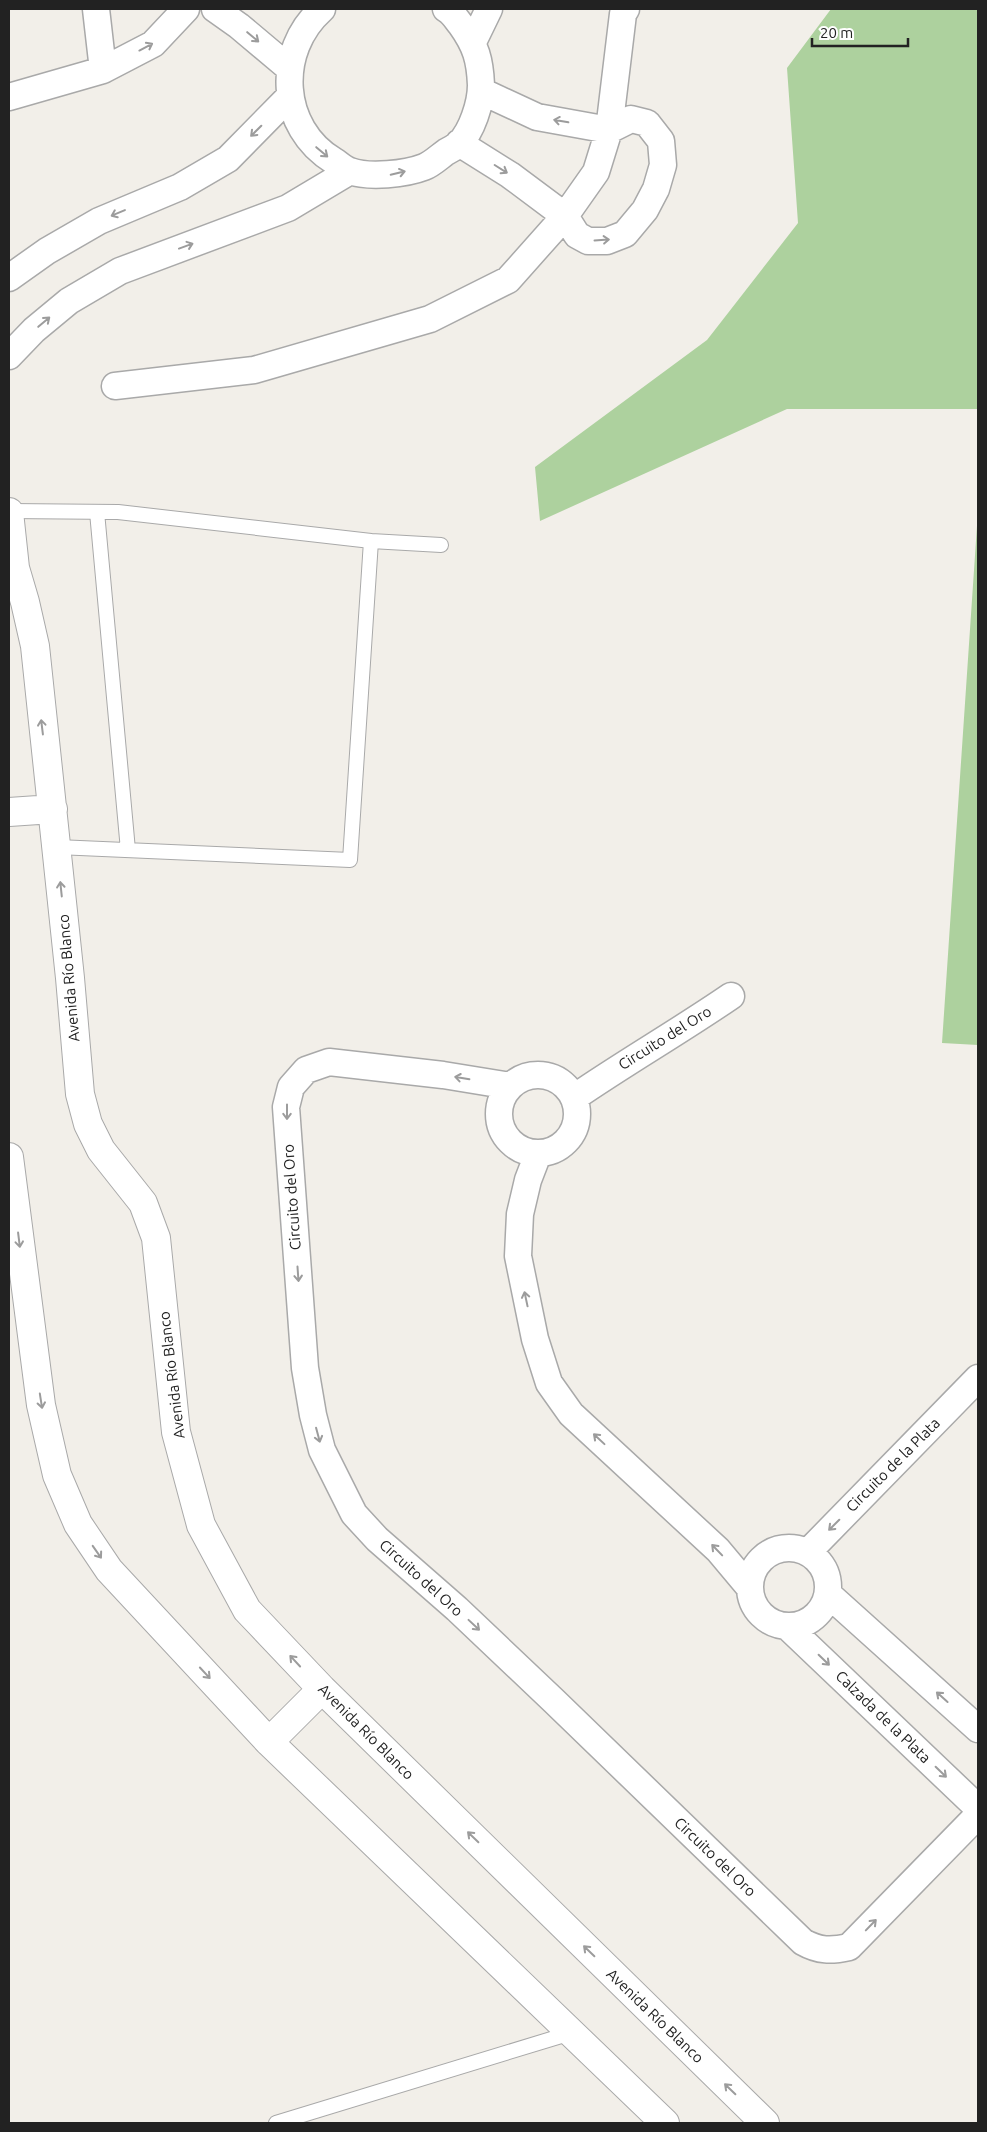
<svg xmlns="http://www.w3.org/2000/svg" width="987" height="2132" font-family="Ubuntu,sans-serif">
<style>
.forest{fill:#add19e}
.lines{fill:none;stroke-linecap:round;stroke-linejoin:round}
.service-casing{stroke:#a9a9a9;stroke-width:16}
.minor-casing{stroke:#a9a9a9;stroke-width:29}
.tertiary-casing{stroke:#a9a9a9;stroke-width:30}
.service{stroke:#fff;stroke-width:14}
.minor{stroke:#fff;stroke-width:26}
.tertiary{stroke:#fff;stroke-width:28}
.oneway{stroke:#9c9c9c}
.labels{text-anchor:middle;stroke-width:5;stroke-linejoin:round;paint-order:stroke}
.street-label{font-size:15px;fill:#222;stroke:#fff}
</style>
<rect width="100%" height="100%" fill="#f2efe9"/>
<path class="forest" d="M831,9H978V409H787L540,521L535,467L707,340L798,223L787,68Z
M978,511V1045L942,1043Z"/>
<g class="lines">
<defs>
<path id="service" d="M9,511L118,512L371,541L350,860L57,847
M97,512L128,850
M371,541L441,545
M276,2123L571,2033"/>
<path id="minor" d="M96,9L103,70
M215,9L239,26L289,68
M322,9C275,51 279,128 334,161C339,164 344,169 350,171C369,178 406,174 424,167C432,164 439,157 446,152C450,150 455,147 459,144C472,131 481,103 481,85C480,60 476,46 461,25C456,19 453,13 446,9
M473,42L489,9
M9,97L103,70L153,44L186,9
M459,143L510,175L565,216L577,235L588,241H607L625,234L645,210L656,189L663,165L661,141L647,123L631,119L609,130L537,117L481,91
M9,278L47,251L99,221L180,187L228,159L290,96
M9,356L34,330L69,301L120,271L288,208L350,171
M115,386L254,370L430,319L508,280L565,216L596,172L609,130L623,14L626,9
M499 1114a39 39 0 1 1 78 0a39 39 0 1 1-78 0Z
M510,1086L443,1075L329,1062L306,1070L291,1087L286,1107L305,1368L313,1415L322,1450L354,1514L377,1539L457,1609L554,1701L803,1942C819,1951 831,1951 849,1947L978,1815
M575,1097C626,1062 680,1031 731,996
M538,1154L528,1180L520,1214L518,1256L535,1339L549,1383L571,1414L718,1550L749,1587
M750 1587a39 39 0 1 1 78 0a39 39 0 1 1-78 0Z
M808,1552L978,1378
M828,1594L978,1729
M788,1627L978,1808"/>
<path id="tertiary" d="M9,512L15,568L25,602L35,646L70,978L80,1094L88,1124L101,1150L143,1203L156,1238L176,1432L201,1525L247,1610L322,1689L765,2123
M9,812L53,809
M9,1157L41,1405L57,1475L78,1524L109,1570L269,1742L665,2123
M269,1742L322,1689"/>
</defs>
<use href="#service" class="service-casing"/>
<use href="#minor" class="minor-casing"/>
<use href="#tertiary" class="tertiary-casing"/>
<use href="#service" class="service"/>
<use href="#minor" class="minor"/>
<use href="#tertiary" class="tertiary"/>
</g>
<defs><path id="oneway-shaft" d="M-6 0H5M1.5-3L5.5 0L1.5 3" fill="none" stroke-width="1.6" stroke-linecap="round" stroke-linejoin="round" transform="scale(1.25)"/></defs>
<g class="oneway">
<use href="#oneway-shaft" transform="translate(253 37) rotate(40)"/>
<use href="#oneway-shaft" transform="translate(146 47) rotate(-28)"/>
<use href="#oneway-shaft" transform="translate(561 121) rotate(-170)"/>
<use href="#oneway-shaft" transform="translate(256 131) rotate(135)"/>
<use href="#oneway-shaft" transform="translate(322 152) rotate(40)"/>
<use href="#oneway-shaft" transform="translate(501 169) rotate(32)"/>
<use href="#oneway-shaft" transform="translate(398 173) rotate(-13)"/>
<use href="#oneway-shaft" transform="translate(118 213) rotate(157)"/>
<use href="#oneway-shaft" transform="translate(602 240) rotate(-4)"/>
<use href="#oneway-shaft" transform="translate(186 246) rotate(-20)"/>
<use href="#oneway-shaft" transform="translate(44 322) rotate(-40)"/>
<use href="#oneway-shaft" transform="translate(42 727) rotate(-97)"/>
<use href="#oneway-shaft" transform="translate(61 889) rotate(-96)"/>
<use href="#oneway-shaft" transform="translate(462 1078) rotate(-171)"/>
<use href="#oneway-shaft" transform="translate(287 1112) rotate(90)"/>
<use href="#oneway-shaft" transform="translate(19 1240) rotate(83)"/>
<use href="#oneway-shaft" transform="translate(298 1274) rotate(86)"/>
<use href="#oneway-shaft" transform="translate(526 1299) rotate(-102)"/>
<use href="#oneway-shaft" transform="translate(41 1401) rotate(81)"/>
<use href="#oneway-shaft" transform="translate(318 1435) rotate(75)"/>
<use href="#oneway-shaft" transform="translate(599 1439) rotate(-137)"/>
<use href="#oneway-shaft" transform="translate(834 1525) rotate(135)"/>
<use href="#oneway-shaft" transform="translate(717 1550) rotate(-134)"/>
<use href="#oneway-shaft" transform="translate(97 1552) rotate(55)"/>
<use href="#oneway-shaft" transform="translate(474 1625) rotate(43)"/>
<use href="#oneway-shaft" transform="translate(824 1660) rotate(44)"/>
<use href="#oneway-shaft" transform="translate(295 1661) rotate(-133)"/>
<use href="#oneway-shaft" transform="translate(205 1673) rotate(47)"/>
<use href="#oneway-shaft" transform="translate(942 1697) rotate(-138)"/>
<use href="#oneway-shaft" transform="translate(941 1772) rotate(44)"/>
<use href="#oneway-shaft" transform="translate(473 1837) rotate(-136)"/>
<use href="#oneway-shaft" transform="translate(871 1925) rotate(-46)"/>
<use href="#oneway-shaft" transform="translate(589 1951) rotate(-136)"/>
<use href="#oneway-shaft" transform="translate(730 2089) rotate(-136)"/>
</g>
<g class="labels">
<g class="street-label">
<text transform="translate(69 978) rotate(-95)" y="5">Avenida Río Blanco</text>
<text transform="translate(665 1038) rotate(-32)" y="5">Circuito del Oro</text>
<text transform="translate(292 1197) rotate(-94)" y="5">Circuito del Oro</text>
<text transform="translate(172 1375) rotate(-97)" y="5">Avenida Río Blanco</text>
<text transform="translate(893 1465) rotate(-45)" y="5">Circuito de la Plata</text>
<text transform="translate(421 1578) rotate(42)" y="5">Circuito del Oro</text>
<text transform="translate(883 1717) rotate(44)" y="5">Calzada de la Plata</text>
<text transform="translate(366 1732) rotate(45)" y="5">Avenida Río Blanco</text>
<text transform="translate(715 1857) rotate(44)" y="5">Circuito del Oro</text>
<text transform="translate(655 2016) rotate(44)" y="5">Avenida Río Blanco</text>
</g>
</g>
<rect width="987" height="2132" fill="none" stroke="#222222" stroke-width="20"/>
<path d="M812 38v8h96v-8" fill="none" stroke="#222222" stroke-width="2.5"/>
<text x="820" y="38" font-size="15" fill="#222222" stroke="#ffffff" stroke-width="4" paint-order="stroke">20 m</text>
</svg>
